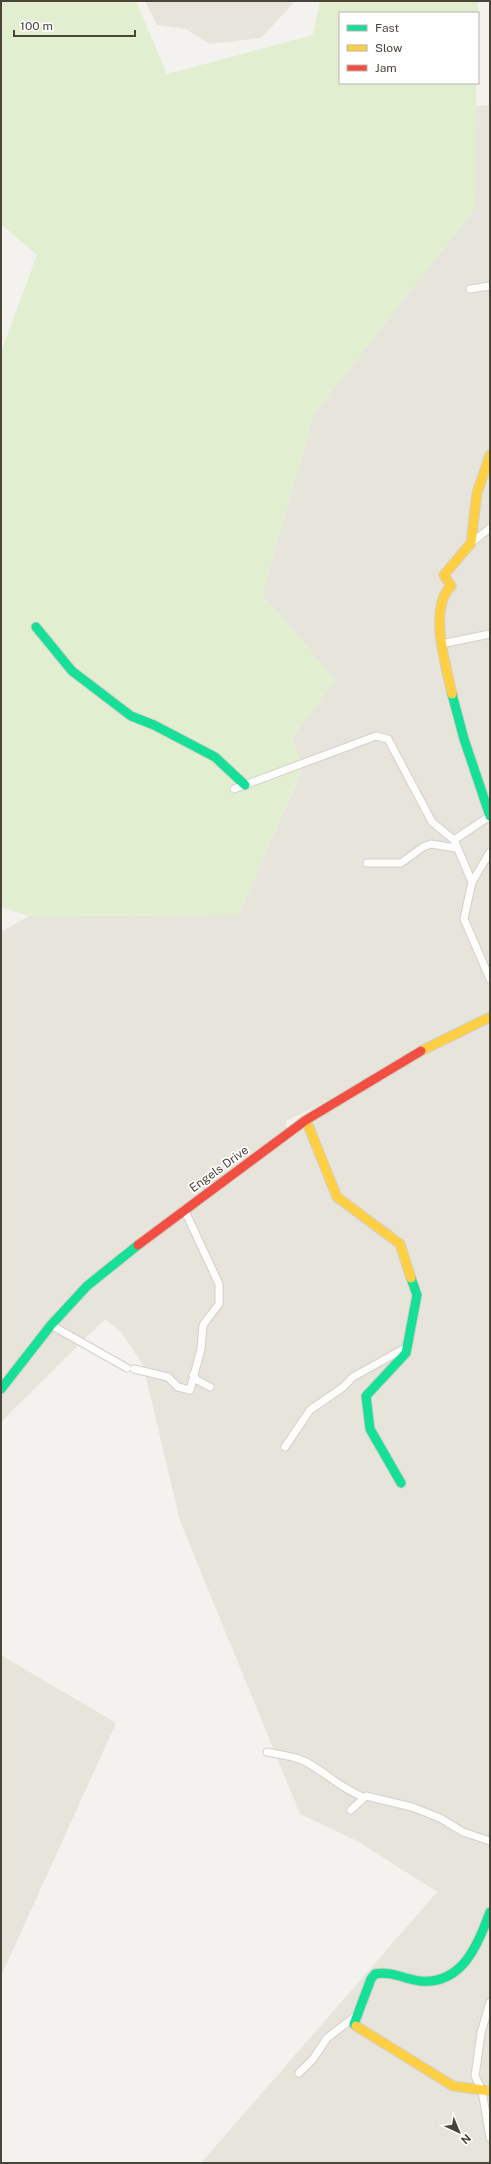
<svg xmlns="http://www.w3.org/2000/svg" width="491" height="2164" font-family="'Public Sans',sans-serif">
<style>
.residential{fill:#e7e4dc;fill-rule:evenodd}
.green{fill:#e1eecf}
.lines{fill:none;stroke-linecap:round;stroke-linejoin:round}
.street-casing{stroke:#d2d0cb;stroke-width:9}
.fast-casing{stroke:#d3cfc5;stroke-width:11}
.slow-casing{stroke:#d3cfc5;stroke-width:11}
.jam-casing{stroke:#d3cfc5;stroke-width:11}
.street{stroke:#fdfdfc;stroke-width:7}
.fast{stroke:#16e098;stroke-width:9}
.slow{stroke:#ffcf43;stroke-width:9}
.jam{stroke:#f24e42;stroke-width:9}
.labels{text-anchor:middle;stroke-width:3.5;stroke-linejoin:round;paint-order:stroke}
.street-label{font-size:12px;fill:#4b4439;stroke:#fff}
</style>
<rect width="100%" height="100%" fill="#f4f2ee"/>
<path class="residential" d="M145,1H295L261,38L210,44L186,29L157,25Z
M490,105V2163H201L437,1892L359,1842L300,1814L180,1521L143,1365L121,1332L105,1319L1,1422V932L29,916L238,915L302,770L292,738L335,680L262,594L314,414L475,208V106ZM357,1087L286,1141V1121Z
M1,1655L116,1723L1,1976Z"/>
<path class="green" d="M1,1H136L167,74L313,35L320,1H478V16V13H340V83H476L475,208L314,414L262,594L335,680L292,738L302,769L238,915L29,916L1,907V352L37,255L1,224Z"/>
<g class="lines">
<defs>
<path id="street" d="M470,289L490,286
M471,543L490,528
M441,644L490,634
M234,789L376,736L388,739L432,822L454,840L472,882
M454,840L490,816
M490,852L472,882L464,919L490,979
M367,863H401L423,847L431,844L456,848
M51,1325L127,1368
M134,1369L168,1377L178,1387L190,1390L201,1349L203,1325L219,1304V1284L184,1209
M193,1375L197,1380L210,1387
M285,1447L310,1410L342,1388L353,1377L407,1347
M267,1752C280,1755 293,1756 304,1761C326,1772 338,1787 363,1797
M351,1810L366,1796L412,1807L440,1818L463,1832L490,1841
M490,2002L481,2033L475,2076L482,2091L490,2138
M299,2073L313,2059L327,2038L357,2015"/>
<path id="fast" d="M36,627L72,671L131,716L154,725L215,757L245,785
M452,694L464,739L490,816
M1,1389L51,1325L87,1286L138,1245
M401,1483L370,1429L366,1396L406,1353L417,1295L411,1278
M356,2026L354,2024L371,1979L375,1974C392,1971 404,1979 420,1981C462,1985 478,1945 490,1912"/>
<path id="slow" d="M452,694C446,665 428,609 451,586L444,575L471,543L477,493L490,455
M421,1051L490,1017
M306,1120L337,1197L400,1244L411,1278
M356,2026L453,2086L490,2091"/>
<path id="jam" d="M138,1245L306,1120L421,1051"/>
</defs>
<use href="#street" class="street-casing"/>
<use href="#fast" class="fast-casing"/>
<use href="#slow" class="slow-casing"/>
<use href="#jam" class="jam-casing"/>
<use href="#street" class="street"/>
<use href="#fast" class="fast"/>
<use href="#slow" class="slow"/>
<use href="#jam" class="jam"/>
</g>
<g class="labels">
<g class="street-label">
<text transform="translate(219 1169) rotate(-36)" y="4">Engels Drive</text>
</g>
</g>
<rect width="491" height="2164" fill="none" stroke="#4b4439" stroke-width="4"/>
<rect x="339" y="12" width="140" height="72" fill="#ffffff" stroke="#b7b4b0"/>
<rect x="347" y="25" width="20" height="6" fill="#16e098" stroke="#b7b4b0"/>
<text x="375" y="32" font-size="12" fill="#4b4439">Fast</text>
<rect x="347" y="45" width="20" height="6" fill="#ffcf43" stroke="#b7b4b0"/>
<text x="375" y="52" font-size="12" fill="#4b4439">Slow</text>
<rect x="347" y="65" width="20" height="6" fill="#f24e42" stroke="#b7b4b0"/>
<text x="375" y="72" font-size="12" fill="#4b4439">Jam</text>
<g transform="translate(459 2132) rotate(136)" stroke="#ffffff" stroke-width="3" paint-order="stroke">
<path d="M0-3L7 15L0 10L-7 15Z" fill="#4b4439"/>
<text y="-6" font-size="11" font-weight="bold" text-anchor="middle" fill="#4b4439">N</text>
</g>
<path d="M14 30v6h121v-6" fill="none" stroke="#4b4439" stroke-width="2"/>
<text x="20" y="30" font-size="12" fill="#4b4439" stroke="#ffffff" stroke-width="3" paint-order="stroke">100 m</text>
</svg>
